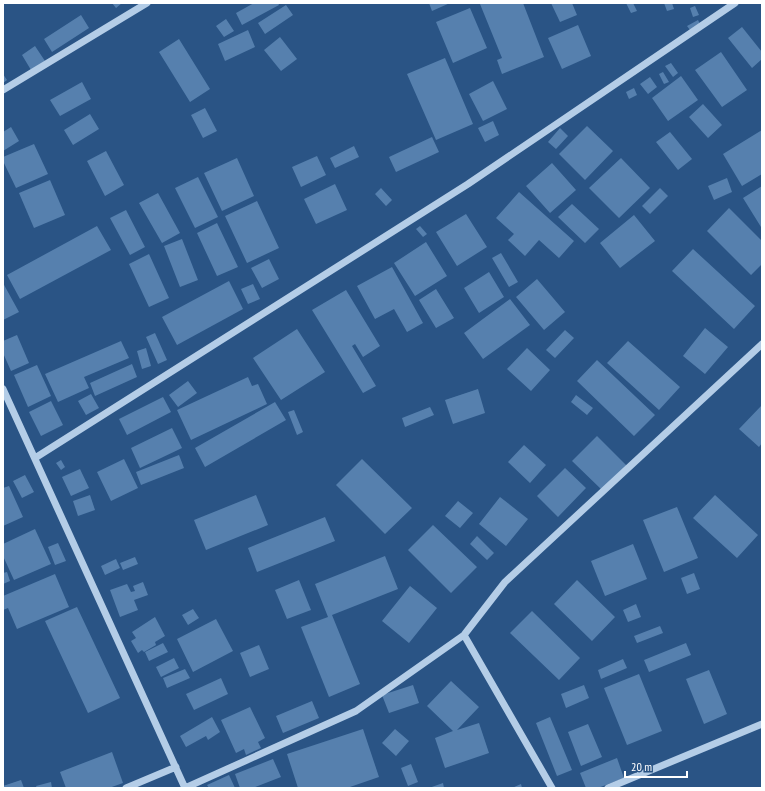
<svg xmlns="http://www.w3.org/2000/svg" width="765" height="791" font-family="'PT Sans Narrow',sans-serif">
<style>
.building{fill:#5680ae}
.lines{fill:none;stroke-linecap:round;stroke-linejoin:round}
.minor{stroke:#b4cde7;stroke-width:7}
</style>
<rect width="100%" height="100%" fill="#2a5485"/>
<path class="building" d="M112,3H122L116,8Z
M254,3H278L279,5L242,25L236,13Z
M429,3H450L432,11Z
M483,3H523L544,57L502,74L497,60L502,58L480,4Z
M551,3H572L577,15L560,22Z
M626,3H633L637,11L631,13Z
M664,3H672L674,9L667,11Z
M286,5L293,15L265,34L258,23Z
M695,6L699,15L693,17L690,8Z
M470,8L487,48L453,63L436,22Z
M81,15L89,28L52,52L44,39Z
M226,19L234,31L224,37L216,26Z
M698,20L700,24L690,30L687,26Z
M578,25L591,56L562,69L548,38Z
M742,27L762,52V59L752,68L728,38Z
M248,30L255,47L225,61L218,44Z
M280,37L297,59L281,71L264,50Z
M179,39L210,89L190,102L159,52Z
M35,46L45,61L31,70L22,55Z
M721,52L747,90L722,107L695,70Z
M445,58L473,124L436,140L407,74Z
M671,63L678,73L673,77L665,66Z
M663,72L669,82L664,84L659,74Z
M3,74L7,80L3,83Z
M681,76L698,100L668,121L652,98Z
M650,77L657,87L648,94L640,84Z
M493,81L507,109L483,121L469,94Z
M82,82L91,99L60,116L50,100Z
M634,88L637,95L629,99L626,92Z
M703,104L722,125L708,138L689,117Z
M205,108L217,131L203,138L191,115Z
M90,114L99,129L73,145L64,130Z
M493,121L499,135L485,142L478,128Z
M587,126L613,151L585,180L559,154Z
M11,127L19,141L3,151V132Z
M560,128L568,136L556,149L548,142Z
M762,130V174L742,186L723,154Z
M670,132L692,159L678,170L656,142Z
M432,137L439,152L396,172L389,157Z
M34,144L48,174L16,188L3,161V157Z
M354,146L359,157L335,168L330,158Z
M106,151L124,185L105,196L87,161Z
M317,156L326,175L301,187L292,167Z
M237,158L254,196L222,211L204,173Z
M621,158L650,188L619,218L589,188Z
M552,163L576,190L550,213L526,186Z
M198,177L218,217L195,228L175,188Z
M727,178L732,192L714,200L708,186Z
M50,180L65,215L34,228L19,193Z
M335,184L347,210L316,224L304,199Z
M762,186V226L761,227L743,198Z
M381,188L392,200L386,206L375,194Z
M660,188L668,196L650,214L642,206Z
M519,192L574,241L559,258L539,240L525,256L508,240L514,234L496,218Z
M158,193L180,233L162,243L139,203Z
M257,201L279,248L247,263L225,216Z
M572,204L599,229L585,243L558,217Z
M729,208L762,241V264L751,275L707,231Z
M126,210L145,247L130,255L110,218Z
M466,214L487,247L457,266L436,232Z
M634,215L655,241L620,268L600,243Z
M217,223L238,267L217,276L197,233Z
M97,226L111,250L20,299L7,275Z
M420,226L427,234L423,237L416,229Z
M182,239L198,280L180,287L164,246Z
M426,242L447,276L415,296L394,263Z
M693,249L755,306L734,329L672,271Z
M501,253L518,282L509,287L492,258Z
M149,254L169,298L149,307L129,264Z
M269,259L279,279L262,288L251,268Z
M392,267L423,323L407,332L394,309L375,319L357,286Z
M489,272L504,297L479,313L464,288Z
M537,279L565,312L544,330L516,297Z
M229,281L243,309L177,345L162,317Z
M3,283L19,312L3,320Z
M253,284L260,299L248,304L241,289Z
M436,289L454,318L436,328L419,300Z
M346,290L380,346L363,357L355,344L352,346L376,386L363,393L312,310Z
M510,299L530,325L483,359L464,333Z
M705,328L728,347L705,374L683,356Z
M297,329L325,372L281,400L253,358Z
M565,330L574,338L555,358L546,350Z
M155,333L167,360L158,364L146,337Z
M17,335L29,363L11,371L3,353V341Z
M121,341L129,358L84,377L89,388L58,402L45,374Z
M628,341L680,387L659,410L607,363Z
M146,348L151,366L142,369L137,351Z
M527,348L550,370L531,391L507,369Z
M597,360L655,415L634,436L577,381Z
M132,364L137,377L95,396L90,383Z
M37,365L51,396L28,407L14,375Z
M248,377L252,386L258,384L267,404L191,440L177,410Z
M188,381L197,393L178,407L169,395Z
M478,389L485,413L453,424L445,400Z
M91,394L99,408L86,415L78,401Z
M576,395L593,408L587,415L571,402Z
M163,397L171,412L127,435L119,419Z
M51,401L63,425L41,436L29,412Z
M275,402L286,420L205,467L195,448Z
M762,405V443L759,447L739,429Z
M430,407L434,415L405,427L402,418Z
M294,410L303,432L297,435L288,412Z
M172,428L182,448L140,468L131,448Z
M597,436L627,466L602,490L572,461Z
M524,445L546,465L530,483L508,462Z
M179,455L184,468L141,485L136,472Z
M124,459L138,488L111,501L97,472Z
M362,459L412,508L385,534L336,485Z
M61,460L65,467L61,470L56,463Z
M565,468L586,488L558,517L537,496Z
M80,469L89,488L71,496L62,477Z
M25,475L34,492L22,498L13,481Z
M9,486L23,517L3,526V488Z
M90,495L95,510L78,516L73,501Z
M256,495L268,525L206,550L194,520Z
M715,495L758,535L737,558L693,518Z
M500,497L528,519L506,546L479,524Z
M458,501L473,513L460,528L445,516Z
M677,507L698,558L664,572L643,520Z
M325,517L335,541L257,572L248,548Z
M433,525L477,567L451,593L408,550Z
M35,529L51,564L14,580L3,556V544Z
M477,536L494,553L487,560L470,544Z
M58,543L66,561L55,565L48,547Z
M633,544L647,579L605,596L591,561Z
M385,556L398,589L332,615L360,684L329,697L301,627L328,617L315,584Z
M135,557L138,564L123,570L120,563Z
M116,559L120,568L105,575L101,566Z
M7,572L10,581L3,584V573Z
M694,573L700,589L687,594L681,578Z
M55,574L69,607L17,629L8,608L3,610V596Z
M299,580L311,610L287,619L275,590Z
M577,580L615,617L592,641L554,604Z
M143,582L148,595L134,600L138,610L120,617L110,590L127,584L131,592L135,591L133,586Z
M410,586L437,608L409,643L382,621Z
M636,604L641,617L628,622L623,610Z
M77,607L120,698L88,713L45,621Z
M193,609L199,618L188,625L182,615Z
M532,611L580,658L559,680L510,633Z
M155,617L165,636L155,642L156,645L144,652L142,650L138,653L131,641L136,638L132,632Z
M216,619L233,651L193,672L177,639Z
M660,626L663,633L637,643L634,636Z
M163,643L168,652L149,661L145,652Z
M686,643L691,655L649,672L644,660Z
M259,645L269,669L250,677L240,653Z
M174,658L179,668L161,677L156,667Z
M623,659L627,668L601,679L598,670Z
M185,669L190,678L167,688L163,678Z
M709,670L727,714L704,724L686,679Z
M639,674L662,731L627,745L604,688Z
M221,678L228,694L194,710L186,694Z
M451,681L479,707L457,730L479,723L489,753L445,768L435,738L453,731L427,706Z
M413,685L419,703L389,713L382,695Z
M584,685L589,698L566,708L561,694Z
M312,701L319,718L283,733L276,716Z
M250,707L265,738L258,742L261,748L246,755L244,749L236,753L221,720Z
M212,717L220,732L208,740L206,736L186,747L180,736Z
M550,717L572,770L557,776L536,723Z
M588,724L602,757L581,766L568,732Z
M363,729L379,777L347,788H298L287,754Z
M395,729L409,741L396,756L382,743Z
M112,752L123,783L109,788H66L60,772Z
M617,758L624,778L598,788H586L580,773Z
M273,759L281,777L253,788H240L235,774Z
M411,764L418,782L408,786L401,768Z
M229,775L235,788H209L207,785Z
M21,780L24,788H3V786Z
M51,782L52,788H37L36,786Z
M443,783L444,788H429Z
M521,784L522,788H512Z"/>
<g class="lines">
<path class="minor" d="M3,90L147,3
M3,389L185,788
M35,458L468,184L735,3
M464,635L552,788
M126,788L176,767
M185,788L356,711L464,635L505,582L762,344
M608,788L762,724"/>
</g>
<rect width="765" height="791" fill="none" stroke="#ffffff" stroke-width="8"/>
<path d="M625 771v6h62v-6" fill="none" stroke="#ffffff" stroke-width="2"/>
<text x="631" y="771" font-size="12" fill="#ffffff" stroke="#2a5485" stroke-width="3" paint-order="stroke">20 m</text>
</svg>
